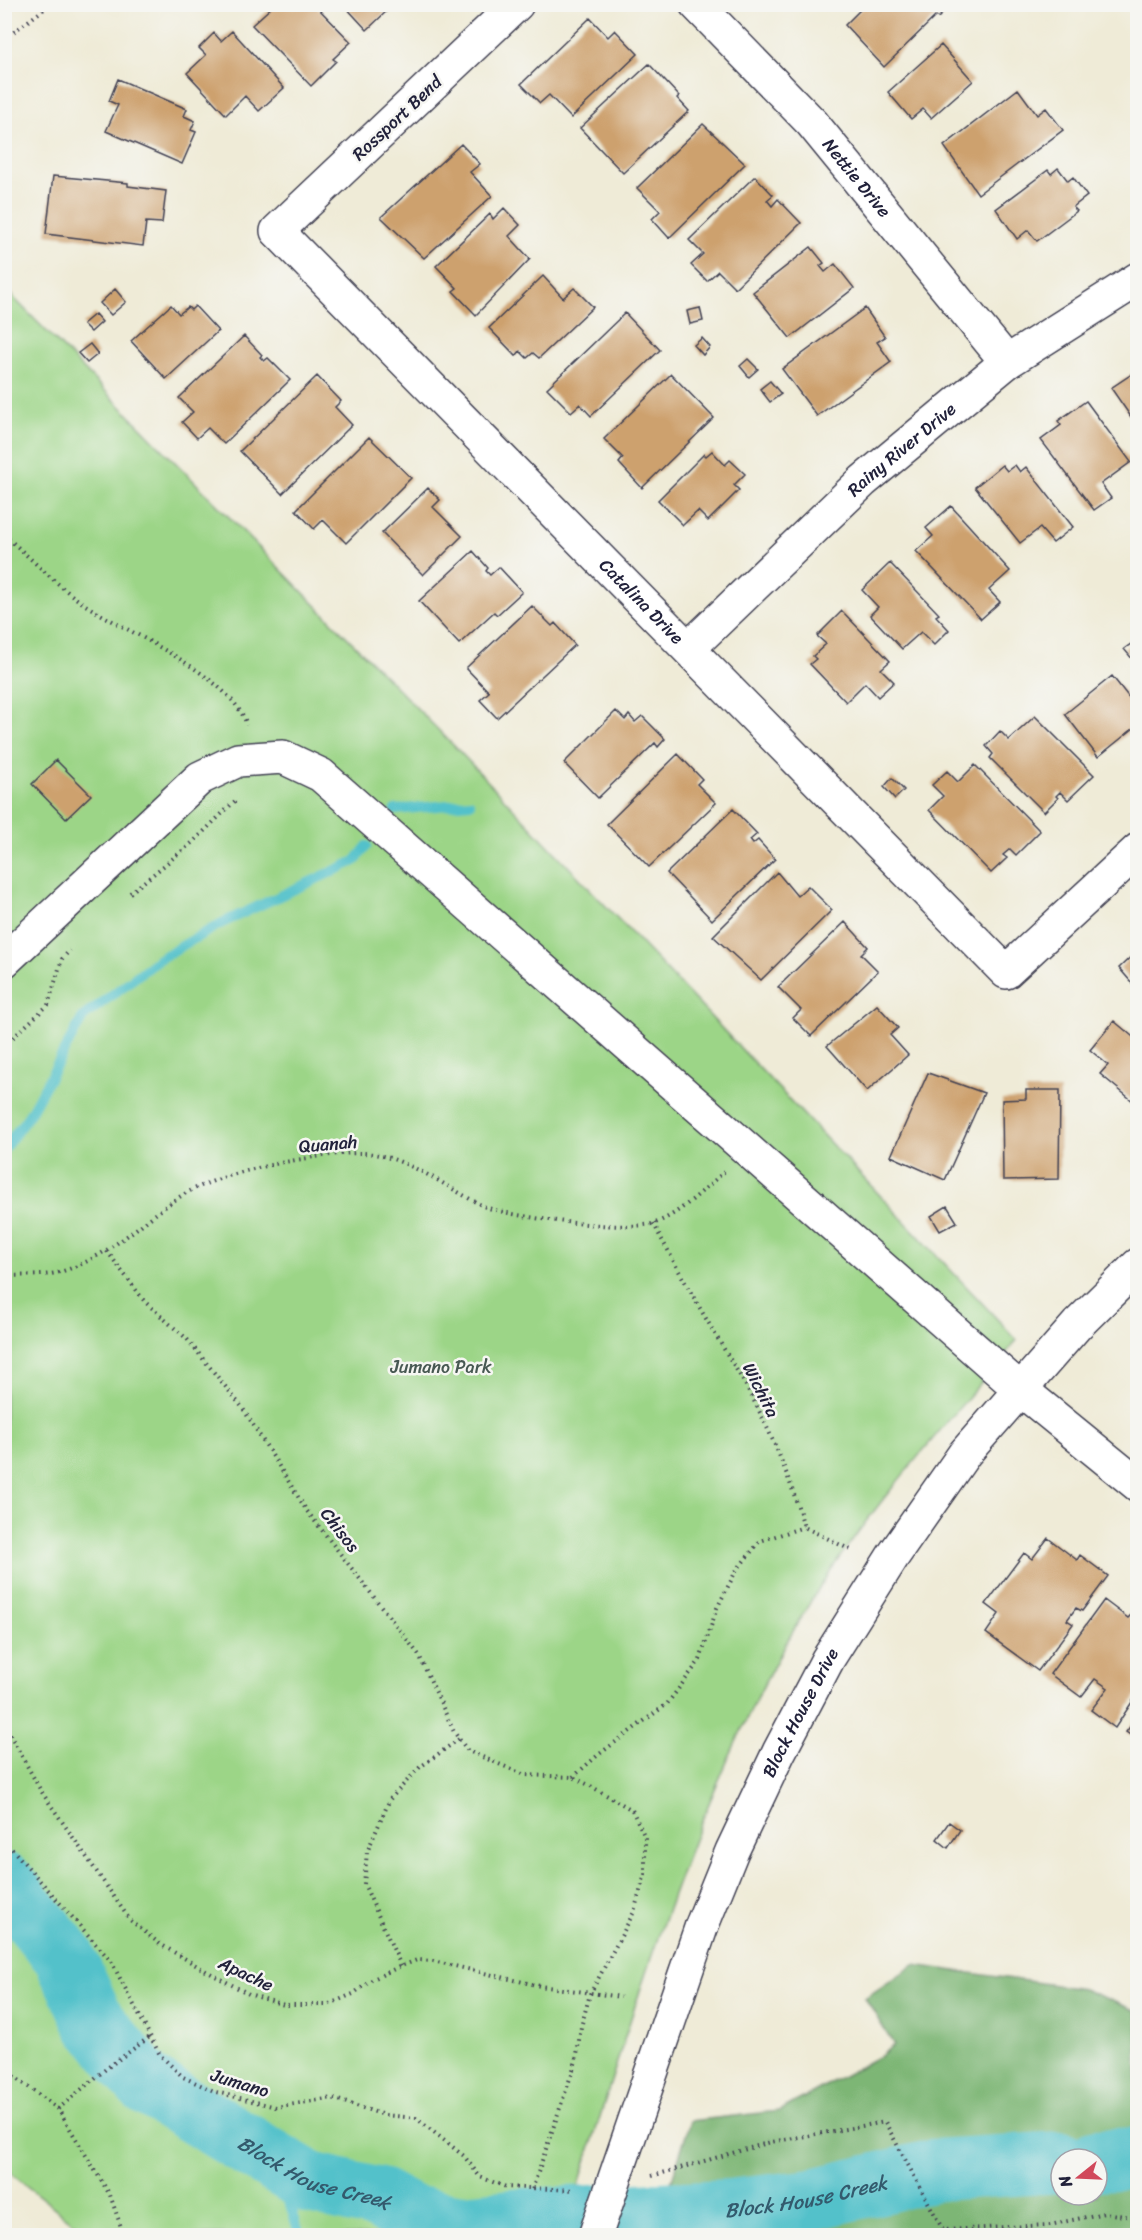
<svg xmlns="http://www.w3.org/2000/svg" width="1142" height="2240" font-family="Sriracha,sans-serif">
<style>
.green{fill:#9cd587;stroke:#5f7c61;stroke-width:1.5}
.forest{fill:#7db674;stroke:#506c58;stroke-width:1.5;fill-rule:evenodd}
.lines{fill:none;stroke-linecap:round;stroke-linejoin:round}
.stream{stroke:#53c1ca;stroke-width:10}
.river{stroke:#53c1ca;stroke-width:62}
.building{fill:#cda16e}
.minor-casing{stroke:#414052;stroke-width:36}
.path{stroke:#414052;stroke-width:4;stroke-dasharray:1.5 4.5;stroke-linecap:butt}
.minor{stroke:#fff;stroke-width:33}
.minor-bridge-casing{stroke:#414052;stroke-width:36;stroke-linecap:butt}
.minor-bridge{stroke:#fff;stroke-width:33}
.labels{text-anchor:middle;stroke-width:5;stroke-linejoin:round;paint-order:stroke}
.street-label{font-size:18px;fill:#22223b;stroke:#f6f6f2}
.park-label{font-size:18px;fill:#475852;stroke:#f6f6f2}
.water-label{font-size:20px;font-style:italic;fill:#335a6d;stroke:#f6f6f2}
</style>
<rect width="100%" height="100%" fill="#f6f6f2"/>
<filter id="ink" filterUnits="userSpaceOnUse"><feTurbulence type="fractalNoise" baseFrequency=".0167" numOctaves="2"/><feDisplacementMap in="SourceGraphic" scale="12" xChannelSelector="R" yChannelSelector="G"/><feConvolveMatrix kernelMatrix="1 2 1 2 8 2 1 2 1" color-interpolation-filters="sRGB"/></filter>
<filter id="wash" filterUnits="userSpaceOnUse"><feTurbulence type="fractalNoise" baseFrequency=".008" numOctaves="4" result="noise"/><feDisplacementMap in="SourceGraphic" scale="24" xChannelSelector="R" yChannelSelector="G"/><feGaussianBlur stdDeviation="1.35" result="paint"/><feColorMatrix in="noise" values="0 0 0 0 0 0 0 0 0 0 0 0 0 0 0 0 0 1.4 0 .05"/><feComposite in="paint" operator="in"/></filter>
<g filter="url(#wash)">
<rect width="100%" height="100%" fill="#efebd7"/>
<path class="green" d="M4,288L459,751L1017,1340C948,1423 872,1504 814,1596C692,1792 632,2018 563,2235H89L5,2169Z"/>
<path class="forest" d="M914,1965L1083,1989L1137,2011V2235H655L690,2121L779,2111L878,2057L894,2045L865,1998ZM1061,2159H1097V2195H1061Z"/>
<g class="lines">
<path class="stream" d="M395,810L470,803
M4,1149L29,1115L83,1017L159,959L222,923L355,861L367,846
M277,2163L300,2236"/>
<g class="river">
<path id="s1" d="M4,1883L64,1956L95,2023L146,2084L310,2183L380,2199L411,2216L462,2225L523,2219L729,2210L805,2201L936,2170L1061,2162"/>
<path d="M1097,2160L1138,2158"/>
</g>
</g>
<g id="blocks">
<path class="building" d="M343,4H389L387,6L389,9L367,30Z
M274,5H315L351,42L333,59L336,61L311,86L252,25Z
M865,5H948L950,6L938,18L936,16L884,67L845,25Z
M590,18L608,37L615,30L638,54L571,118L549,95L540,103L521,84Z
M232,31L284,88L259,111L245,96L226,115L187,73L206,55L199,48L214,33L221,41Z
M941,45L973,81L931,118L923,109L911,119L888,92Z
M649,64L679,96L677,98L689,111L623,173L580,128Z
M118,79L187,109L184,116L195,121L191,130L196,132L182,164L106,131L118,105L109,101Z
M1018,89L1037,115L1046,108L1063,130L978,194L944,146Z
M703,124L745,164L669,238L652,219L660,211L637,188Z
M461,144L480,164L470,172L492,196L424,258L381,217Z
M1058,168L1068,181L1073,177L1087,196L1073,207L1077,211L1037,241L1028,230L1017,239L996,209L1048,170L1051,174Z
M53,176L128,183V186L166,191L162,223L146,222L143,246L46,234Z
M755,176L773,195L767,200L772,206L778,199L801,223L735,288L718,271L707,281L691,265L703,254L689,240Z
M504,208L520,225L509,236L530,259L476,315L453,291L457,288L436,266L490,214L493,219Z
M811,247L824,263L820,266L825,272L835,264L854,288L790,338L753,292Z
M543,276L563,298L574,288L593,307L539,358L533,353L527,358L520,351L516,356L489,328Z
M115,289L126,302L111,315L100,303Z
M171,305L179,314L188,307L191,310L195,306L218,331L166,379L131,341Z
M700,308L703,321L690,324L687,311Z
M865,308L885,337L877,342L891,362L817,416L782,369Z
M625,313L660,350L591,416L580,404L571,412L547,388Z
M95,314L102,322L91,332L83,324Z
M244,336L262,355L260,357L264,361L268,358L290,380L224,444L208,428L197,438L182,422L193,412L179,398Z
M702,338L710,347L703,355L694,345Z
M90,344L98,354L87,363L78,353Z
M748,359L758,369L749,377L740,366Z
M1138,370V427L1111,388Z
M671,374L714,418L642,488L619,463L623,458L604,439Z
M317,376L341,401L335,407L352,425L282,494L240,451Z
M770,381L781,394L770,402L760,389Z
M1086,401L1131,462L1101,484L1111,498L1094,510L1041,440L1061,425L1058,421Z
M369,437L411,478L346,543L323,520L314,529L296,510Z
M712,451L725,465L730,460L745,474L734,485L739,490L708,521L698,511L683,525L658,500L704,454L706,456Z
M1002,465L1007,471L1015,465L1020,472L1026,467L1073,527L1053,543L1040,528L1020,543L975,487Z
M428,488L440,500L433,507L462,536L423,575L382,533Z
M951,506L1010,571L989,590L1000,602L981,619L916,551L933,536L926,528Z
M473,551L488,568L486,571L490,575L499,567L522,592L497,615L494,612L459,644L419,601Z
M890,563L939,614L936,616L949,630L934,645L921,632L902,649L870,615L878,607L862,590Z
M532,606L552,626L555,623L575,645L497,718L480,700L489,692L466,668Z
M842,611L890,661L881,669L894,682L878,697L865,683L846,702L810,664L816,659L813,656L826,644L817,636Z
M1138,639V666L1124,649Z
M1112,676L1138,709V732L1134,728L1098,757L1065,714Z
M616,711L625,720L629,715L635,722L642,716L665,739L658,747L655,743L598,798L564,763Z
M1035,716L1094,775L1068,800L1060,792L1056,796L1058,798L1044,812L990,758L993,754L986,746L1000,731L1009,740Z
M678,754L702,779L697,784L716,803L649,867L607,824Z
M56,760L91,795L66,819L32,784Z
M975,765L1040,831L1016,855L1010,849L1003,855L1007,858L991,873L929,810L943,796L932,785L947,771L958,782Z
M892,778L904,790L895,799L884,787Z
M733,809L757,834L750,840L753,844L758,840L775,859L712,920L667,873Z
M777,872L797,896L808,886L832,910L761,980L713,936Z
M845,922L868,947L861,954L878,971L811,1036L793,1018L801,1010L778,987Z
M1138,950V990L1119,968Z
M877,1005L898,1028L890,1035L908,1055L867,1091L827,1046Z
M1114,1021L1138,1041V1097L1134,1102L1100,1074L1108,1065L1090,1050Z
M928,1073L984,1093L945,1180L891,1156Z
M1026,1090H1060L1059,1179L1003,1180L1002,1100L1026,1099Z
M947,1206L957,1222L940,1231L931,1216Z
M1048,1538L1077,1560L1080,1555L1108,1576L1082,1611L1076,1608L1067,1620L1073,1624L1038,1671L986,1633L999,1614L986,1604L1024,1553L1032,1559Z
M1104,1600L1128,1618L1132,1614L1138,1618V1693L1115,1728L1091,1710L1108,1688L1095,1679L1081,1697L1050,1674Z
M1138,1716V1740L1126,1732Z
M949,1822L960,1830L948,1848L937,1839Z"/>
</g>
</g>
<g filter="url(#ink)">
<use href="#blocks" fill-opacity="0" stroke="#414052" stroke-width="1.5"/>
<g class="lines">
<defs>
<g id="minor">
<path id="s2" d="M517,4L277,231L1006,972L1138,850"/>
<path id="s3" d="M696,4L812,123L1007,362"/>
<path id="s4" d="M689,648L863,481L1007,362L1138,279"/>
<path d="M4,961L200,778L238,760L283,757L321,775L1020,1389L1138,1485"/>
<path id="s5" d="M702,1925L732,1851L779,1752L828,1659L893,1556L965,1453L1077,1325L1138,1265"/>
</g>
</defs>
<use href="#minor" class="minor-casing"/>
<path class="path" d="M4,39L51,4
M4,535C30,557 56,585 84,604C127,633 230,674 247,725
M130,893L193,842L235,801
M4,1046L48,1005L62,959L70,950
M654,1223C659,1237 667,1247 673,1260C695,1301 718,1339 742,1379C767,1422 791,1479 804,1527L853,1551
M107,1251L145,1302L187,1339L242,1407L307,1511L419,1655L454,1732L468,1751L525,1775L573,1777L587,1784L632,1810L645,1837V1874L634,1912L590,1994L581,2027L576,2061L532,2190
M4,1276C23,1275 46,1277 63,1271C109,1257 142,1221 181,1196C219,1172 316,1153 361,1153C400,1153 447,1187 481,1205C507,1218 629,1232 655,1223C680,1214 704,1189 724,1172
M4,1724L41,1791L130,1920L160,1944L206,1971L249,1994L284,2005H327L353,1994L373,1979L401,1966L417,1960L433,1961L540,1986L621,1997
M573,1777L598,1755L667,1704L700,1660L717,1608L736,1571L760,1541L804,1527
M4,1840L111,1961L160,2055L183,2077L216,2092L276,2107L332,2098L384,2115L416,2118L464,2156L480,2177L506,2187L574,2190
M401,1966L364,1884L367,1852L390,1799L420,1767L459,1739
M4,2069L58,2109L110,2195L121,2227
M58,2109L107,2068L151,2036
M652,2176L771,2142L885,2122L943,2230L1050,2225L1104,2213L1138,2218"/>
<use href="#minor" class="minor"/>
<defs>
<path id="minor-bridge" d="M595,2236L702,1925"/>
</defs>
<use href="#minor-bridge" class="minor-bridge-casing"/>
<use href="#minor-bridge" class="minor-bridge"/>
</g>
</g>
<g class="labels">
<g class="street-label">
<text transform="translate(397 118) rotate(-43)" y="6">Rossport Bend</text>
<text dy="6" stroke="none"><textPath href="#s3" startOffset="237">Nettie Drive</textPath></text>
<text dy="6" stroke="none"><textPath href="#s4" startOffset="291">Rainy River Drive</textPath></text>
<text dy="6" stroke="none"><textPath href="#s2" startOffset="850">Catalina Drive</textPath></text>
<text transform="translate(328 1144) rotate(-5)" y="6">Quanah</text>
<text transform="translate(761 1390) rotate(63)" y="6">Wichita</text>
<text transform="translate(340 1530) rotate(52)" y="6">Chisos</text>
<text dy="6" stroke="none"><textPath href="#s5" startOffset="234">Block House Drive</textPath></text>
<text transform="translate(246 1974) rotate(25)" y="6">Apache</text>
<text transform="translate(240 2083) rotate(17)" y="6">Jumano</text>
</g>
<g class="park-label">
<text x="441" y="1373">Jumano Park</text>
</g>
<g class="water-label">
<text dy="7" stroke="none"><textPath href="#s1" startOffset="440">Block House Creek</textPath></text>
<text dy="7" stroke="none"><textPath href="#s1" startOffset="944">Block House Creek</textPath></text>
</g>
</g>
<rect width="1142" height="2240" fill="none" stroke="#f6f6f2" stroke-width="24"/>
<g transform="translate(1079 2177) rotate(252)"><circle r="28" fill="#f6f6f2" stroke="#a1a1a9" stroke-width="1.5"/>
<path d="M0-4.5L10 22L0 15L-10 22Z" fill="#d1495b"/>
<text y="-9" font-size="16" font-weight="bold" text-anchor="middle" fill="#22223b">N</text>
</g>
</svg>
